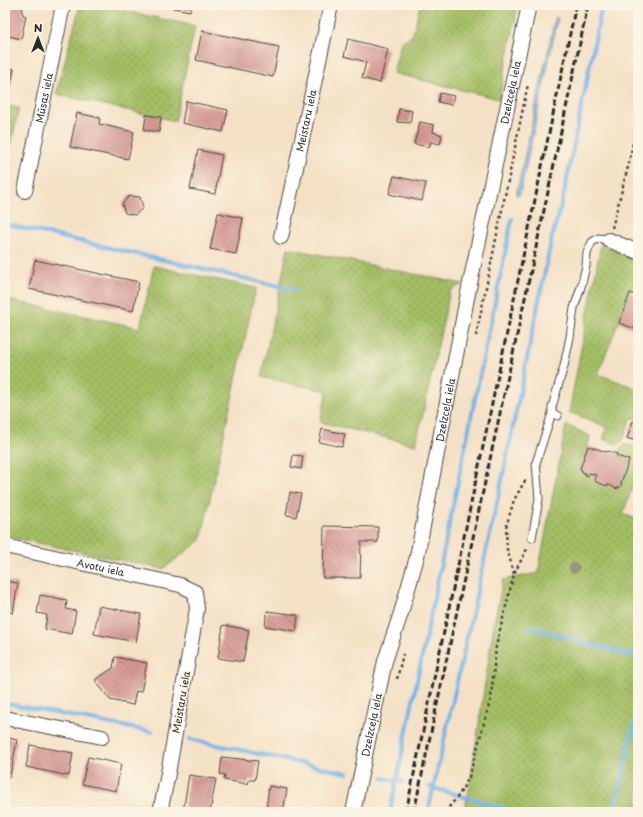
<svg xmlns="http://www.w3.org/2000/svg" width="643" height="817" font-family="'Playpen Sans',sans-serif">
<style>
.grass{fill:url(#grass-dots);stroke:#677448}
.water{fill:url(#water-rules);stroke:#50708a}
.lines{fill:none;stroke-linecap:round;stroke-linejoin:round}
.stream{stroke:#74b4e8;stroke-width:4}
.building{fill:url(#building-back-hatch)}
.service-casing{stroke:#494642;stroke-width:9}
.minor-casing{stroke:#494642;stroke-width:16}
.path{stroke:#494642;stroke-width:2.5;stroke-dasharray:3 3;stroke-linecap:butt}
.service{stroke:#fff;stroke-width:7}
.minor{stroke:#fff;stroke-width:14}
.rail{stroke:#2b2b2b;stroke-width:3;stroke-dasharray:6 3;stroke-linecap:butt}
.tree{fill:#99957a}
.labels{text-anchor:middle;stroke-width:3;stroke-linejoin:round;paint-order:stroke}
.street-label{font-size:10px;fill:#2b2b2b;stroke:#fcf5e5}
</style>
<defs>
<pattern id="grass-dots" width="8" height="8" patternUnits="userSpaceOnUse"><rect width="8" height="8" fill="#a3be64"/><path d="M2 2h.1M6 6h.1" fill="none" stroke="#859b53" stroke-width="1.8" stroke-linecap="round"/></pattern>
<pattern id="water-rules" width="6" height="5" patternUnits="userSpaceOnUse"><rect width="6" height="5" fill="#74b4e8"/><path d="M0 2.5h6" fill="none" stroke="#5f93bc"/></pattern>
<pattern id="building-back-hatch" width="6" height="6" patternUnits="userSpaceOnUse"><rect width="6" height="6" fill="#d69793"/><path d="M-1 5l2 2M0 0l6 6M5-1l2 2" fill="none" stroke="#ae7b78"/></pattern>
</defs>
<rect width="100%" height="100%" fill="#fcf5e5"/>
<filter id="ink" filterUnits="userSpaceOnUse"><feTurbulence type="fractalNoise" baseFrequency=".025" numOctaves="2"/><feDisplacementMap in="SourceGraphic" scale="8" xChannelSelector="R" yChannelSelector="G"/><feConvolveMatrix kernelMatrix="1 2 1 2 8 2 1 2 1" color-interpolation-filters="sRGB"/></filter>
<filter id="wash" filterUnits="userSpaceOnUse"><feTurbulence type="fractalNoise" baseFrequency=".012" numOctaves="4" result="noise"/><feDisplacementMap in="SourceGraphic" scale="16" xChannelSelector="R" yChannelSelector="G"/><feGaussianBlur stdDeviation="0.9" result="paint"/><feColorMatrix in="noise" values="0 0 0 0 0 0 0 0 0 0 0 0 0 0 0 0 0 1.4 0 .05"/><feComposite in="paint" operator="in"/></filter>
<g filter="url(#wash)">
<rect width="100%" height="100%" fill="#f4e1c5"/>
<path class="grass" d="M80,5H98L195,26L175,121L56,94Z
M420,5H518L499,99L393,73L401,42L412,36Z
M5,105L19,108L5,172Z
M601,244L638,262V273L598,374L638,389V419L636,418L630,419L624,439L619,444L617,445L609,441L604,440C603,435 607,432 607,427L569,412Z
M288,248L463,284L450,291L416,445L320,422L327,391L261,377Z
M154,266L256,288L201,540L163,569L5,536V299L140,328Z
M566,425L590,436L588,446L580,469L582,470V472L586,474L585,475L588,476L589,473L596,475L607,485H609L619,488L621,483L629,460L618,456L621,447L625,444L638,448V471L623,514L638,520V812H464L469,790L494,623L503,580L538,573Z"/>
<path class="water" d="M555,18H558L521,190L519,195H516Z"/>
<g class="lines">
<path class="stream" d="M5,224L295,290
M528,627L638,657
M5,703L152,732
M189,739L347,773
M383,778L402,782
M430,787L516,812
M390,812L512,219
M428,812L502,480L552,237L563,198L602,5
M614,812L638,709"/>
</g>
<g id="blocks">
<path class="building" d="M10,5H23L22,14L26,16L21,39L5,35V11L9,12Z
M174,5H191L190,11L173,8Z
M202,31L279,47L273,77L196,60Z
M348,39L388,49L380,83L362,78L366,62L344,56Z
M5,67L14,69L10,88L5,87Z
M440,93L454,96L452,105L438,102Z
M186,101L228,110L223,132L182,123Z
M399,109L412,111L410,123L397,122Z
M77,113L100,118L99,124L134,132L128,159L70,147Z
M146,115L161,117L159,132L144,130Z
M420,122L434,125L433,132L442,135L440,144L431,142L429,147L414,144Z
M198,150L222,155L215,194L190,189Z
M394,176L426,183L422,201L389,194Z
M129,196L140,197L143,208L135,215L125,213L122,204Z
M218,213L243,218L236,254L210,249Z
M35,260L139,282L133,311L29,289Z
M630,293L638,296V330L619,323Z
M633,421L638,422V442L627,438Z
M322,429L345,434L342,447L319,442Z
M588,446L607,452L608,451L617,454V456L629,460L621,483H622L619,488H617L616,489L614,488V487L609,485H607V486L596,482V481L594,480L596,475L589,473L588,476L585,475L586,474L582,472V470L580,469Z
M293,455L303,456L301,469L291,467Z
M290,492L301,494L296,517L286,515Z
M324,526L378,527V542H361L360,578H323Z
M5,581L18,583L13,613L5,611Z
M40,595L67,600L66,609L76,611L72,634L45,629L47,615L37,613Z
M99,606L141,614L136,642L94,634Z
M267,611L298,615L296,631L265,626Z
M223,625L249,630L243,662L218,658Z
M115,657L147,663L141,692L136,691L133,705L110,700L95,680L113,668Z
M5,737L17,740L10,777L5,776Z
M30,745L73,753L69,776L26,767Z
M88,757L121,764L116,791L82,784Z
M222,757L258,761L255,780H249L248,784L224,780L225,775L220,774Z
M189,775L216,779L210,812H183Z
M269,786L287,789L283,812L266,810Z"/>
</g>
</g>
<g filter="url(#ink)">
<use href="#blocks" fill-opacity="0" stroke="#494642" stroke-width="1"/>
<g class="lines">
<defs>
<path id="service" d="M558,416L552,413V407L564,366L570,337L574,308L581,287L586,266L587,253L592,242L599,238L609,240
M532,538L539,499L536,463L552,413"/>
<g id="minor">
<path id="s1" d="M25,191L63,5"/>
<path id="s2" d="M281,237L331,5"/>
<path d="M609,240L638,252"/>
<path id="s3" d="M5,546L180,585L195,592L197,609L167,779L160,812"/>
<path d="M5,718L102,737"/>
<path id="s4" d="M353,812L385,661L401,613L417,557L469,288L529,5"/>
</g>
</defs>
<use href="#service" class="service-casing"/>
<use href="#minor" class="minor-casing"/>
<path class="path" d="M612,228L629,163L638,117
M476,336L528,84
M514,574L507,549L506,527L514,500L526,479
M397,679L403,654
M445,812L459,795L469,777L491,698L496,646L514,574L528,547"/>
<use href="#service" class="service"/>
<use href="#minor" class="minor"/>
<path class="rail" d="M406,812L576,5
M414,812C471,543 531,274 588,5"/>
</g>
<circle class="tree" cx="574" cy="568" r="5.5"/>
</g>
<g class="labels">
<g class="street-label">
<text dy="4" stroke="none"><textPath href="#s4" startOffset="737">Dzelzceļa iela</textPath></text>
<text dy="4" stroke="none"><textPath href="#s1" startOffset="95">Mūsas iela</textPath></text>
<text dy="4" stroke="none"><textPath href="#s2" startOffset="119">Meistaru iela</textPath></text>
<text dy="4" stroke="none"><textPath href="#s4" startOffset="413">Dzelzceļa iela</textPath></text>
<text dy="4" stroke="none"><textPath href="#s3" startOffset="98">Avotu iela</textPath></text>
<text transform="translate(181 702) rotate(-80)" y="4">Meistaru iela</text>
<text dy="4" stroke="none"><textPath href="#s4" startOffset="89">Dzelzceļa iela</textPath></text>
</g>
</g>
<rect width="643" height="817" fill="none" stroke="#fcf5e5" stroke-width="20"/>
<g transform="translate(38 38)" stroke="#fcf5e5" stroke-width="3" paint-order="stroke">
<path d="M0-3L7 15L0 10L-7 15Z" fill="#2b2b2b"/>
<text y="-6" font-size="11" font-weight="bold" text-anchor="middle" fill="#2b2b2b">N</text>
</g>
</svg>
